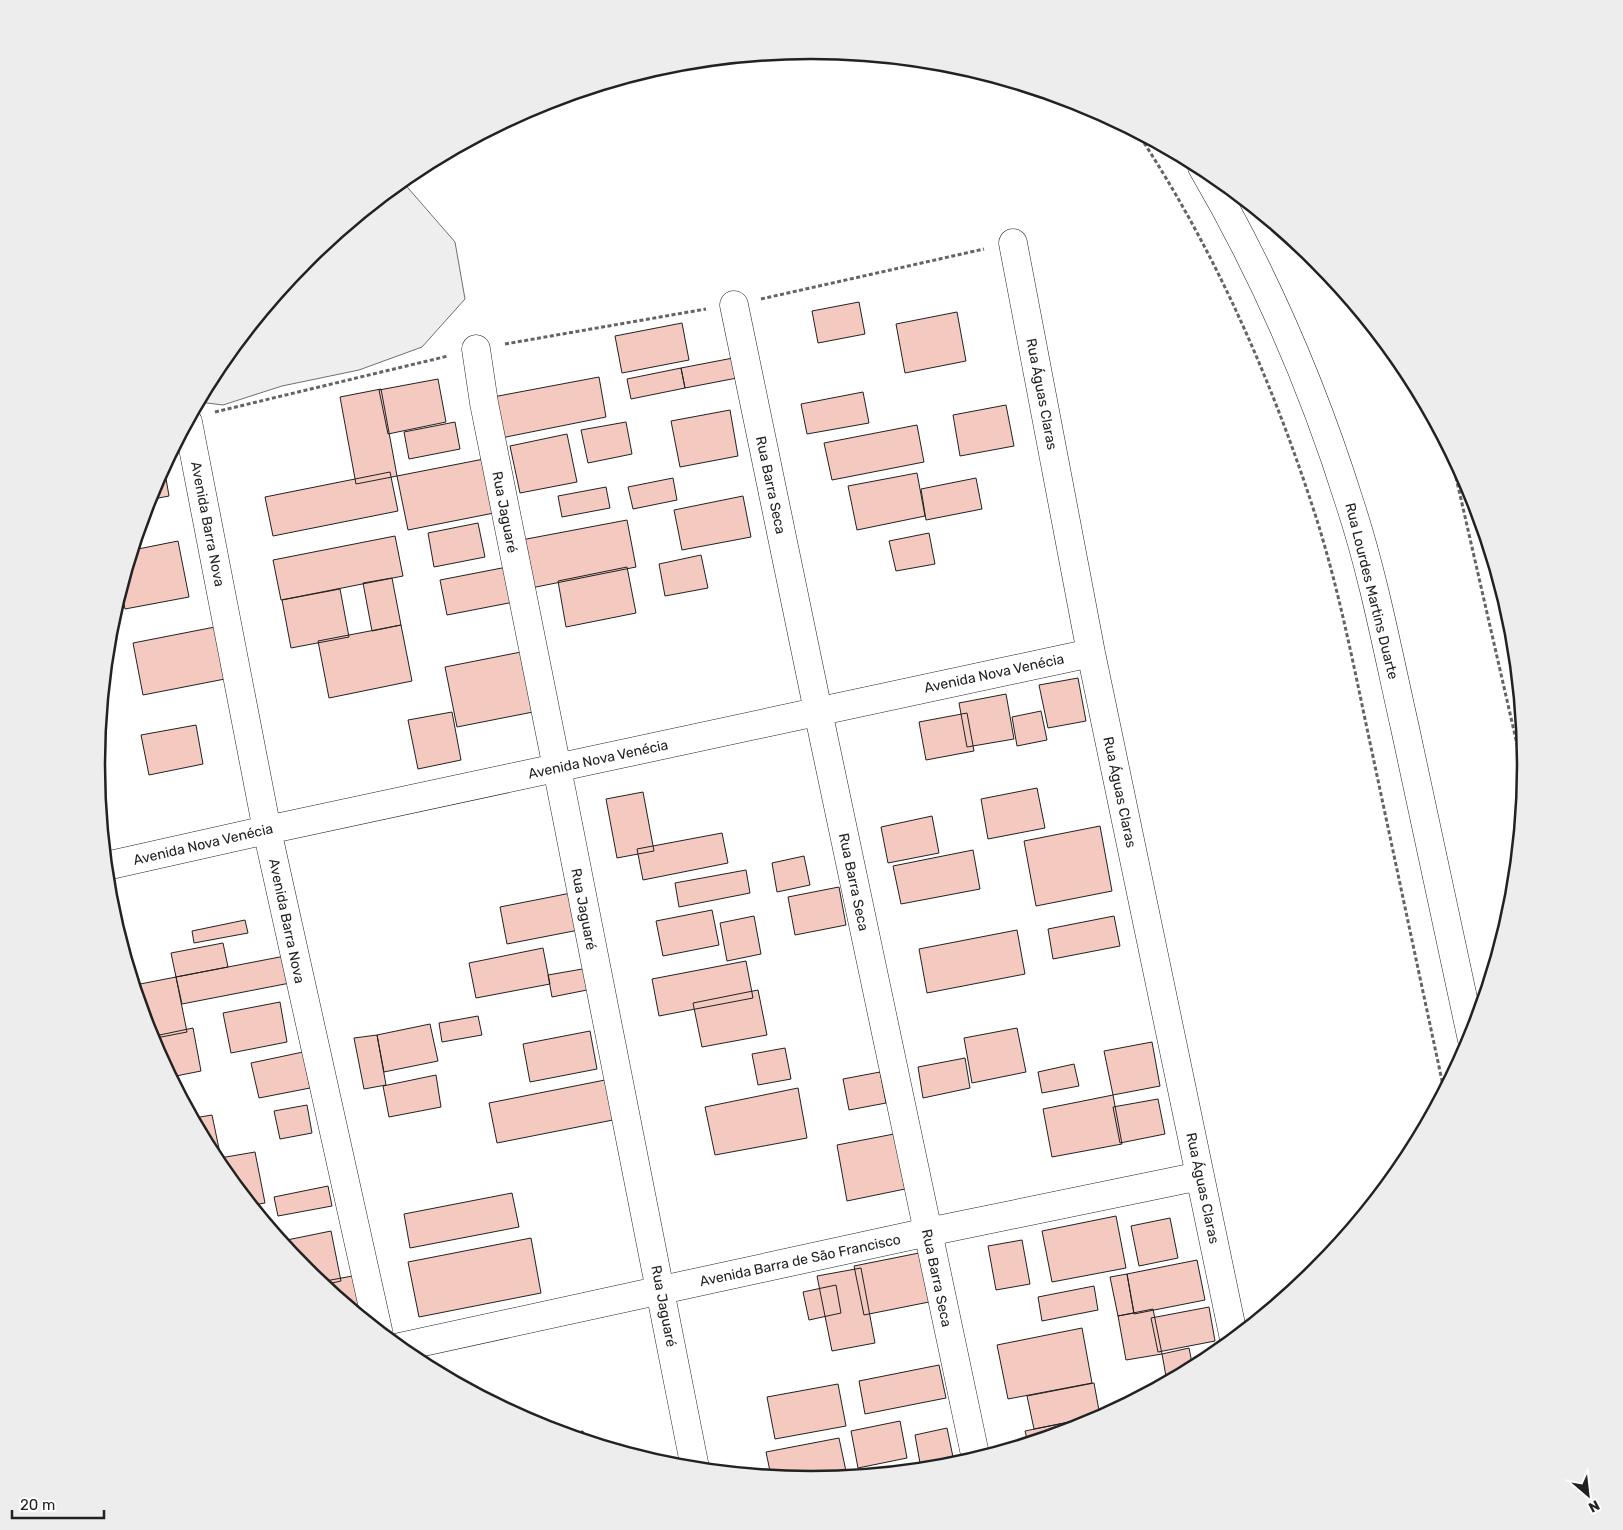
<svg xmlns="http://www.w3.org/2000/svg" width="1623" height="1530" font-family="Rubik,sans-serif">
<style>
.green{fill:#eee;stroke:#6f6f6f}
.building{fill:#f3c9c0;stroke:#222}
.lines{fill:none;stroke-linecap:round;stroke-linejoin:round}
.minor-casing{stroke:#222;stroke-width:29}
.secondary-casing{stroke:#222;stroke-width:29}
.path{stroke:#646464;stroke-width:3;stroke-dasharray:4 2.5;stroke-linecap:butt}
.minor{stroke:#fff;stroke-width:28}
.secondary{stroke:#fff;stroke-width:28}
.labels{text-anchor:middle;stroke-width:4;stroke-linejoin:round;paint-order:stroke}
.street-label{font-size:14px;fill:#222;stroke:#fff}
.rim{fill:none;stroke:#222;stroke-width:2.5}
</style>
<rect width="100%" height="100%" fill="#fff"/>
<path class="green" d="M402,181L455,242L465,299L422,347L359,370L282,386L223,405L199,402L217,368L306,259Z"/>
<path class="building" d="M859,302L865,334L818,343L812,311Z
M957,312L966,361L905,373L896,324Z
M682,323L689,360L622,373L615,336Z
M733,358L737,378L685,388L681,368Z
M681,368L685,388L631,399L627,379Z
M599,377L606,417L501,438L493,397Z
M438,379L446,422L388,434L379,390Z
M381,389L397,476L356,484L340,397Z
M863,392L869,423L807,434L801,404Z
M1006,405L1014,446L960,456L953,415Z
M730,410L738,456L680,467L671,421Z
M455,422L460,449L409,459L404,432Z
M626,422L632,454L588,463L581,430Z
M917,425L924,462L832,480L824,443Z
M567,434L577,482L520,493L510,446Z
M489,458L499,512L408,530L397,476Z
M164,467L169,496L148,500L151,491Z
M390,472L398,511L273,536L265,497Z
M917,473L925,516L857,530L848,486Z
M673,478L677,500L633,509L628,487Z
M976,478L982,509L926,520L921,489Z
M606,487L610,508L562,517L558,496Z
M743,496L751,537L682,550L674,510Z
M627,520L636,567L526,589L516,541Z
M478,523L485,557L434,567L428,533Z
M929,533L935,564L896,571L889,541Z
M395,536L403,576L281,600L273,560Z
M178,541L189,597L125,609L121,589L133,550Z
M701,555L708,588L665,596L659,564Z
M507,567L514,602L447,615L440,580Z
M627,567L636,613L566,627L558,581Z
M392,578L401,625L372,631L363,583Z
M340,589L349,637L291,648L282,600Z
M401,625L412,681L329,698L318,641Z
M220,626L230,678L143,695L133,643Z
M521,652L533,712L457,727L445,667Z
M1078,678L1086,721L1048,728L1039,685Z
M1006,694L1014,739L967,747L959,703Z
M1041,711L1047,740L1017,746L1012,717Z
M452,712L461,760L418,769L408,720Z
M967,713L974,751L926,760L919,722Z
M196,725L203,764L149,775L141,735Z
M1037,788L1045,828L988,839L981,799Z
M643,792L654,851L617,858L606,799Z
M932,816L939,853L888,863L881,827Z
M1100,826L1112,891L1036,906L1024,841Z
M722,833L728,863L643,880L637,849Z
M973,850L980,889L901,904L893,866Z
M804,856L810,885L777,892L772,863Z
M746,870L750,893L679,907L675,883Z
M839,887L846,925L795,935L788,897Z
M576,892L584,929L507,944L500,907Z
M712,910L719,945L663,956L656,921Z
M754,916L761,954L727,961L720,923Z
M1114,916L1120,946L1053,959L1048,929Z
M245,920L248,933L194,943L192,931Z
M1017,930L1025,974L927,993L919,949Z
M223,943L228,967L176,977L171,953Z
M543,948L550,984L476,998L469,963Z
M285,956L290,983L182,1004L176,977Z
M746,961L753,998L659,1016L652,979Z
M588,968L592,989L552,997L548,975Z
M176,977L187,1032L151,1039L135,985Z
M758,990L767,1035L702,1047L693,1003Z
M280,1002L287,1042L231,1053L223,1013Z
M478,1016L482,1035L442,1042L439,1023Z
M430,1024L438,1061L384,1072L377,1035Z
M193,1028L201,1071L171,1077L150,1037Z
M1017,1028L1026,1072L972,1083L964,1038Z
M590,1031L597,1069L530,1082L523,1044Z
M377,1035L386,1085L364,1089L354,1038Z
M1152,1042L1160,1086L1113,1095L1104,1051Z
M785,1048L791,1079L758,1085L752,1054Z
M303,1052L310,1088L259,1098L251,1063Z
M965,1058L970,1088L923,1098L918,1067Z
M1074,1064L1079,1086L1042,1093L1038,1072Z
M880,1072L886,1103L849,1110L843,1079Z
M436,1075L441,1107L389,1117L383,1086Z
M605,1080L613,1120L497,1143L489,1103Z
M798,1088L807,1138L715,1155L705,1107Z
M1113,1095L1122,1144L1052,1157L1043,1109Z
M1158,1099L1165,1134L1120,1143L1113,1107Z
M307,1105L312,1133L280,1139L274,1111Z
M212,1115L222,1163L219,1164L194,1118Z
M894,1134L905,1189L847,1201L837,1145Z
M255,1152L265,1203L253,1205L222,1169L220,1158Z
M328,1186L332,1206L278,1216L274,1197Z
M512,1193L519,1227L410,1248L404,1214Z
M1116,1216L1126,1268L1052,1282L1042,1231Z
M1170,1218L1178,1258L1139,1266L1131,1226Z
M331,1231L341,1281L323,1285L306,1270L282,1241Z
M531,1238L541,1293L419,1317L408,1262Z
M1022,1240L1030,1284L996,1290L988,1246Z
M919,1253L929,1302L864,1315L854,1266Z
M1197,1260L1205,1300L1134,1314L1127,1274Z
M861,1268L875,1343L832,1351L817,1276Z
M1127,1274L1134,1313L1118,1316L1110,1277Z
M358,1275L366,1320L320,1282Z
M836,1285L841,1313L809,1320L803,1292Z
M1094,1286L1098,1310L1042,1321L1038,1297Z
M1209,1307L1215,1341L1158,1352L1151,1318Z
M1153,1309L1162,1354L1126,1360L1118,1316Z
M1082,1328L1092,1383L1008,1399L997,1345Z
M1189,1348L1193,1368L1167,1382L1162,1354Z
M939,1365L946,1398L865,1414L859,1381Z
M1094,1383L1100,1416L1034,1429L1027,1396Z
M838,1384L846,1426L775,1439L767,1397Z
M900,1421L907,1458L858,1468L851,1431Z
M1074,1421L1076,1428L1028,1443L1025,1431Z
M947,1428L953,1457L920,1463L915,1435Z
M583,1431L584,1440L566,1434Z
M839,1438L847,1476L811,1480L771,1476L766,1452Z"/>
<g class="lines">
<defs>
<path id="minor" d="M1013,243L1091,653L1234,1339
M734,305L818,711L976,1459
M476,349L484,403C554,758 628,1113 695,1468
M188,422L267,830L378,1330
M106,866L267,830L1091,653
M400,1347L928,1232L1200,1176"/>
<path id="secondary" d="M1202,167C1264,273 1313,386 1350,504C1374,577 1388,653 1405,728C1427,832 1449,936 1472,1040"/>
</defs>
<use href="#minor" class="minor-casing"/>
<use href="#secondary" class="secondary-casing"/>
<path class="path" d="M1137,132C1215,250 1272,381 1315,514C1340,592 1355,673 1372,752C1396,865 1420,978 1444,1090
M761,299L984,249
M505,344L706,309
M215,412L448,356
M1444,440L1455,473L1525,779"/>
<use href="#minor" class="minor"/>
<use href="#secondary" class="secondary"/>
</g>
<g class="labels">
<g class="street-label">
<text transform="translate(1042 394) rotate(79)" y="5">Rua Águas Claras</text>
<text transform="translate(771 485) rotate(78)" y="5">Rua Barra Seca</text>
<text transform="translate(505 512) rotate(79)" y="5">Rua Jaguaré</text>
<text transform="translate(208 524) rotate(79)" y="5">Avenida Barra Nova</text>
<text transform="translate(1372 591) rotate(76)" y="5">Rua Lourdes Martins Duarte</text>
<text transform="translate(994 673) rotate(-12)" y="5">Avenida Nova Venécia</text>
<text transform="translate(598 759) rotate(-12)" y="5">Avenida Nova Venécia</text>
<text transform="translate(1120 792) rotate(78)" y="5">Rua Águas Claras</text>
<text transform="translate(203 844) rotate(-13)" y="5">Avenida Nova Venécia</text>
<text transform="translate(854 882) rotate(78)" y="5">Rua Barra Seca</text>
<text transform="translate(584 909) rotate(79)" y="5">Rua Jaguaré</text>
<text transform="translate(287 921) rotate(78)" y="5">Avenida Barra Nova</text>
<text transform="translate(1203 1188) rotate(78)" y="5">Rua Águas Claras</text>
<text transform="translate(800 1260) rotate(-12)" y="5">Avenida Barra de São Francisco</text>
<text transform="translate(937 1278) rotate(78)" y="5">Rua Barra Seca</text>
<text transform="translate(664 1306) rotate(79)" y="5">Rua Jaguaré</text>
</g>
</g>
<path d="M0 0H1623V1530H0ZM105 765a706 706 0 1 1 1412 0a706 706 0 1 1-1412 0Z" fill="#ededed" fill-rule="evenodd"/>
<path class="rim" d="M105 765a706 706 0 1 1 1412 0a706 706 0 1 1-1412 0Z"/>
<g transform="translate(1588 1495) rotate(152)" stroke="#ffffff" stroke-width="4" paint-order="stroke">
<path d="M0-4L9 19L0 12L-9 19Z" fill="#222222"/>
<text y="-8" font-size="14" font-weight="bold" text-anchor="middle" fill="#222222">N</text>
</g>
<path d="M12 1510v8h92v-8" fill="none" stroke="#222222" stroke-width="2.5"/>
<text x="20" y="1510" font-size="15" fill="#222222" stroke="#ffffff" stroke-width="4" paint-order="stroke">20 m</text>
</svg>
